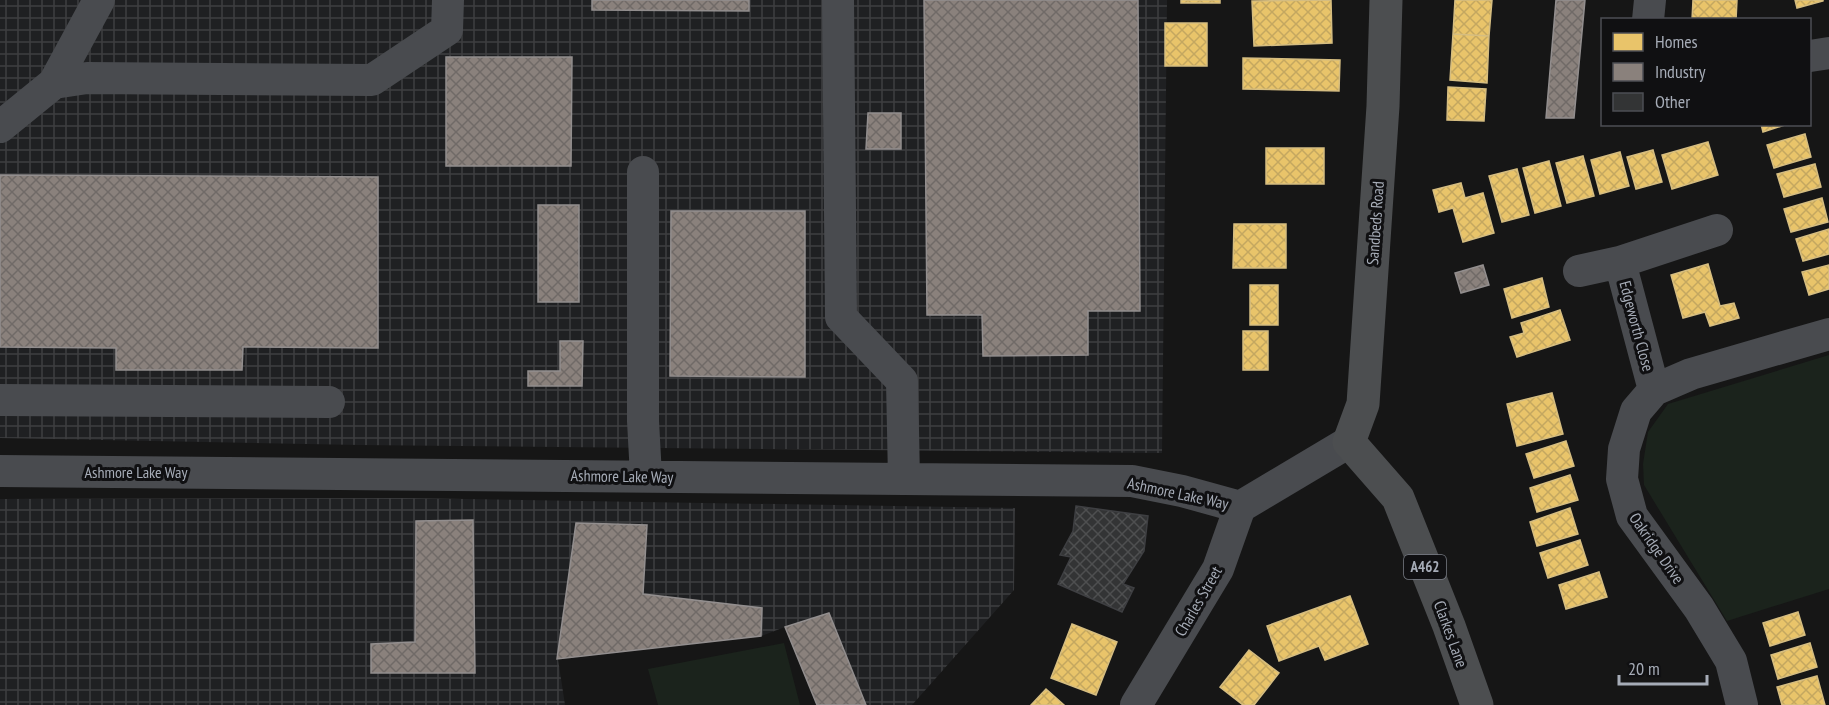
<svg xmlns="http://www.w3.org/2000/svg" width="1829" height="705" font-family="'PT Sans Narrow',sans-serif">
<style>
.industrial{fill:url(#industrial-grid)}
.green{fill:#1b231c}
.homes{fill:url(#homes-cross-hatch);stroke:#d5bd81;stroke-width:1.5}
.industry{fill:url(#industry-cross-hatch);stroke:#928e8e;stroke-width:1.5}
.building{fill:url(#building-cross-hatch);stroke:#3e3f42;stroke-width:1.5}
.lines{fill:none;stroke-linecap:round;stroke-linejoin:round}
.minor{stroke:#494b4f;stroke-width:32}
.major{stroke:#4c4e50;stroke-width:33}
.labels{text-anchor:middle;stroke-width:6;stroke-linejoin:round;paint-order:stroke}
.shield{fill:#101012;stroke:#797d86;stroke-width:1.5}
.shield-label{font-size:15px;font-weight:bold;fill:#a6acb7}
.street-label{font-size:16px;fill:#a6acb7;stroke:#101012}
</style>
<defs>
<pattern id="industrial-grid" width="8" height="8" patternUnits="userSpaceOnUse" patternTransform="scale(1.5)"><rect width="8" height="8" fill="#1f2022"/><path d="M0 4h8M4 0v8" fill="none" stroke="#3d3e40"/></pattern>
<pattern id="homes-cross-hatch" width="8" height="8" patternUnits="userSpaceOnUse" patternTransform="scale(1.5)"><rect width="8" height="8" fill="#e9c46a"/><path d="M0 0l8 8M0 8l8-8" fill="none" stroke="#c4a760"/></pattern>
<pattern id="industry-cross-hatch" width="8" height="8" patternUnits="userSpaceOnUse" patternTransform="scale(1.5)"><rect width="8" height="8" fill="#8a817c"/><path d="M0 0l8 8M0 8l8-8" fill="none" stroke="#706a67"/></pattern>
<pattern id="building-cross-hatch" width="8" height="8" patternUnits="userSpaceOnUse" patternTransform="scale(1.5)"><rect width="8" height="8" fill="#333435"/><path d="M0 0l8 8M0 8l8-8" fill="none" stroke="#4e4f50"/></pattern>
</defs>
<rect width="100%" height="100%" fill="#161616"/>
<path class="industrial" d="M0,0H1167L1162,453L360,445L0,438Z
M405,498L1015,508L1014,590L912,705H817L785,627L761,636L558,659L565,705H0V499Z"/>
<path class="green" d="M1829,355V589L1727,621L1644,485L1643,464L1648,432L1668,404Z
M784,643L800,705H658L648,669Z"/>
<path class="homes" d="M1181,0H1220V3H1181Z
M1331,0L1332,43L1254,46L1252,1Z
M1455,0H1492L1489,36L1453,34Z
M1693,0H1737L1736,20H1692Z
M1795,0H1823V1L1797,8Z
M1165,23H1207V66H1165Z
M1453,34L1489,36L1487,83L1450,80Z
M1243,58L1340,60L1339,91L1243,89Z
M1448,87L1486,89L1484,121L1447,120Z
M1761,124H1788L1763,132Z
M1805,134L1811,157L1774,168L1767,145Z
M1708,142L1718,175L1672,189L1662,155Z
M1266,148H1324V184H1266Z
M1653,150L1662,182L1636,189L1627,157Z
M1620,152L1629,186L1600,194L1591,160Z
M1583,156L1594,196L1567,203L1556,163Z
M1549,161L1561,206L1535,213L1523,168Z
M1815,164L1821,187L1784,197L1777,174Z
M1517,169L1529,215L1502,222L1489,176Z
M1461,183L1465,198L1483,193L1494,233L1463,242L1453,208L1439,212L1433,190Z
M1822,198L1828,222L1791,232L1784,209Z
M1234,224H1286V268H1233Z
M1829,229V254L1803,261L1796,239Z
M1708,264L1720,306L1734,303L1739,318L1710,326L1705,312L1683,318L1671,275Z
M1829,265V289L1809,295L1802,272Z
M1542,278L1549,307L1512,318L1504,289Z
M1250,285H1278V325H1250Z
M1560,310L1570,340L1517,357L1510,337L1524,333L1521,323Z
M1243,331H1268V370H1243Z
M1552,393L1563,434L1517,446L1507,404Z
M1566,441L1574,466L1534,478L1526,454Z
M1570,475L1578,500L1537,512L1530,488Z
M1570,508L1578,534L1537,546L1530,522Z
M1580,540L1588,565L1548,578L1540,553Z
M1599,572L1607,597L1566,609L1559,585Z
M1350,596L1368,644L1325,660L1319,646L1279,661L1267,626Z
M1798,612L1805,635L1770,646L1763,623Z
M1072,624L1117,642L1096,695L1051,678Z
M1810,643L1817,667L1778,679L1771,655Z
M1249,650L1279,673L1254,705H1243L1220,687Z
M1817,676L1825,705H1782L1777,687Z
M1046,689L1064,705H1031Z"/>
<path class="industry" d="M592,0H749V11L592,10Z
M924,0H1138L1140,311H1088V355L983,356L982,315H927Z
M1556,0H1585L1574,118H1546Z
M446,57H572L571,166H446Z
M868,113H901V149H866Z
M0,175L378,177V348L243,347L242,370H116V348L0,347Z
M538,205H579V302H538Z
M671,211H805V377L670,376Z
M1483,265L1489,285L1461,293L1455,273Z
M560,341H583L582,386H528V371H560Z
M473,520L475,673H371V644L415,642L416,521Z
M576,523L647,525L643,594L762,608L761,636L557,659Z
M829,613L866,705H817L785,627Z"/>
<path class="building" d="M1076,506L1148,516L1144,551L1123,584L1134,588L1122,612L1058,584L1071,557L1060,555L1073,531Z"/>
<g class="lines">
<path class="minor" d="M838,0L841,317L902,381L904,479
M1648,20L1650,0
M1810,56L1829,53
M54,83L99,0
M0,127L54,83L87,78L372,80L447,30L448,0
M643,172V421L646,476
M1620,262L1654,390
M1579,271L1620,262L1717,230
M0,400L329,402
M0,471L1132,481L1182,491L1240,507
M1136,705L1218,569L1240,507L1349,442
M1742,705L1731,661L1699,608L1632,516L1622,479L1624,449L1636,411L1654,390L1691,374L1829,334"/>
<path class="major" d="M1386,0L1383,106L1363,404L1349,442L1398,498L1449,626L1477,705"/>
</g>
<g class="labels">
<rect class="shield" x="1404" y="555" width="42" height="24" rx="4.5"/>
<g class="shield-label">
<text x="1425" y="572">A462</text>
</g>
<g class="street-label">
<text transform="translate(1375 223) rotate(-86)" y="6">Sandbeds Road</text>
<text transform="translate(1637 326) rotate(75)" y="6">Edgeworth Close</text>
<text x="136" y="478">Ashmore Lake Way</text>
<text transform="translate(622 476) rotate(1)" y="6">Ashmore Lake Way</text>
<text transform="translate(1178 493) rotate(12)" y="6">Ashmore Lake Way</text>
<text transform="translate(1657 548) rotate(55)" y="6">Oakridge Drive</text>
<text transform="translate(1198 601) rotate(-60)" y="6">Charles Street</text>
<text transform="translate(1451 634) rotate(70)" y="6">Clarkes Lane</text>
</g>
</g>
<rect x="1601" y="18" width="210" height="108" fill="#101012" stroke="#4c4e54" stroke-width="1.5"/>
<rect x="1613" y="33" width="30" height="18" fill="#e9c46a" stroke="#4c4e54" stroke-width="1.5"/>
<text x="1655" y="48" font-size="18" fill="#a6acb7">Homes</text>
<rect x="1613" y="63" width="30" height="18" fill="#8a817c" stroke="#4c4e54" stroke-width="1.5"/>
<text x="1655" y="78" font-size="18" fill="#a6acb7">Industry</text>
<rect x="1613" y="93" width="30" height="18" fill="#333435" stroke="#4c4e54" stroke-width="1.5"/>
<text x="1655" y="108" font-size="18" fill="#a6acb7">Other</text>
<path d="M1619 675v9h88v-9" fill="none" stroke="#a6acb7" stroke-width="3"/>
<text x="1628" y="675" font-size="18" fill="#a6acb7" stroke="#101012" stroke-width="4.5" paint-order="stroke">20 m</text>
</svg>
